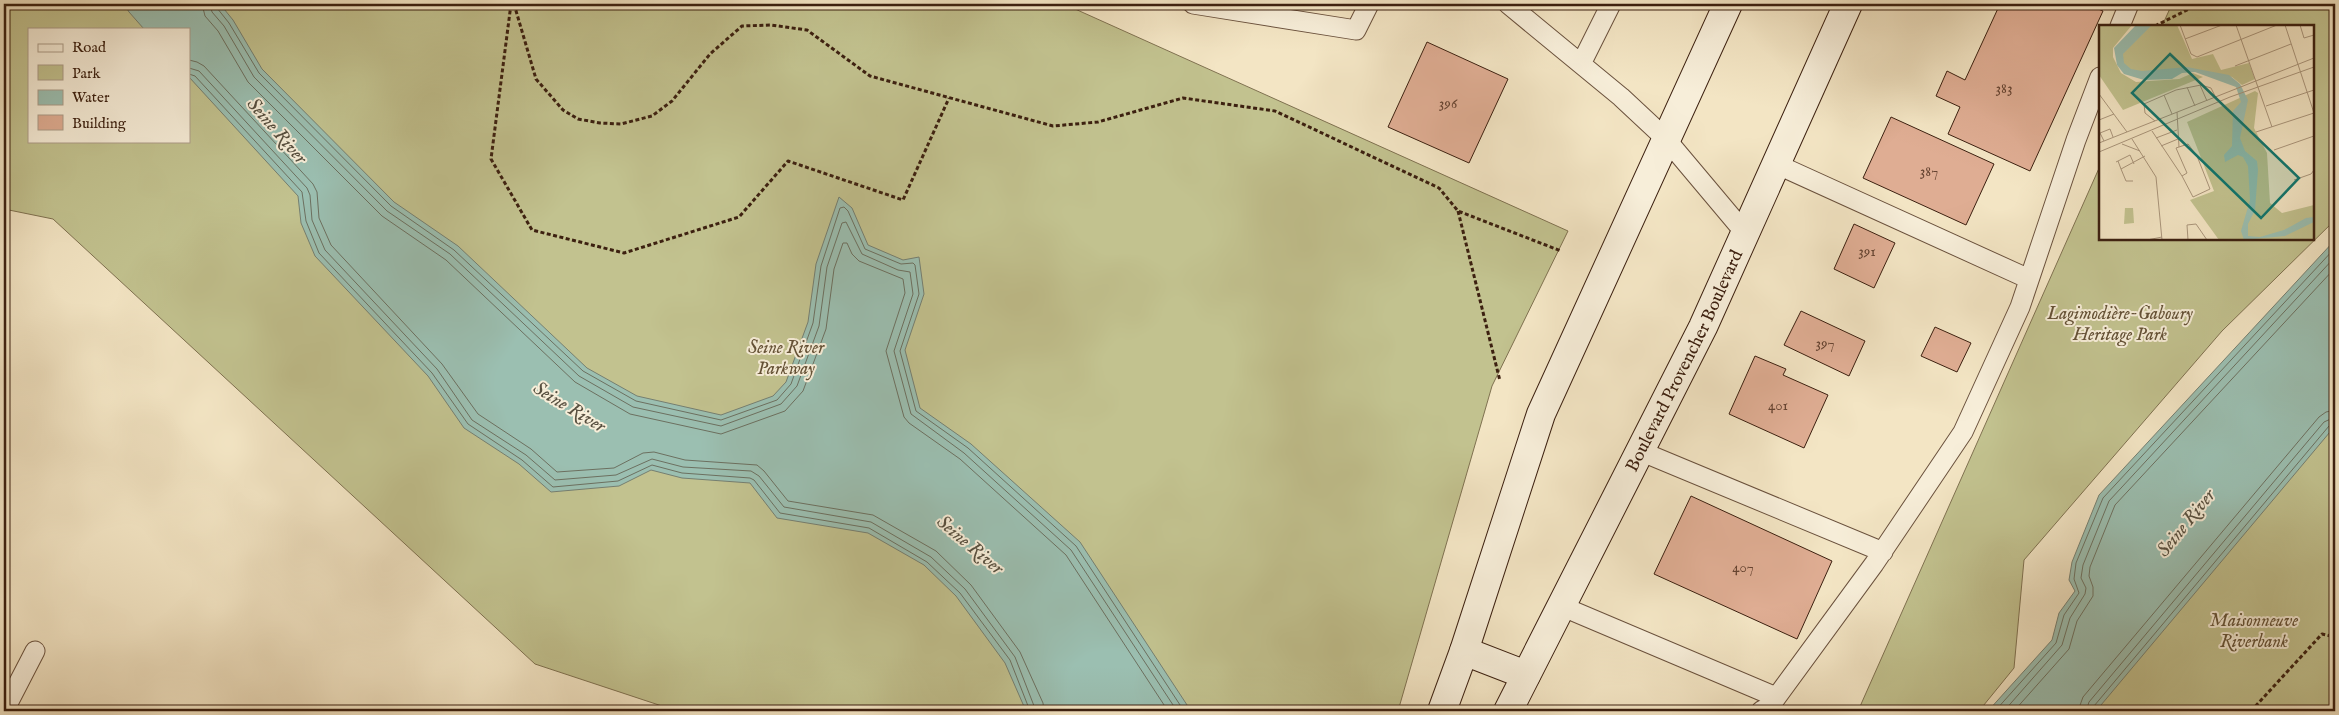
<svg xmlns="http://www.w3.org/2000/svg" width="2339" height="715" font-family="'IM FELL English',serif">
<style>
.green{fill:#c2c28f;stroke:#7f7150;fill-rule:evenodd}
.water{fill:#9bbfb1;stroke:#757f71}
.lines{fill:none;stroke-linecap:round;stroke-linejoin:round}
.shore{stroke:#6c7060;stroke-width:1}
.building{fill:#dfad93;stroke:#3c2010}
.service-casing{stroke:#6a513d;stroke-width:21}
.secondary-casing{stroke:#3c2010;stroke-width:30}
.path{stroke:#3c2010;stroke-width:3;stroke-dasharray:4 2.5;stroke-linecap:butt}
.service{stroke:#f7eed9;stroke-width:19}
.secondary{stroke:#f7eed9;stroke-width:28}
.labels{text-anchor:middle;stroke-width:4;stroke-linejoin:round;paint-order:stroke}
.number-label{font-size:15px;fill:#654331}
.park-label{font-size:18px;font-style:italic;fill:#645136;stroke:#f7eed9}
.street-label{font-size:18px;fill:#3c2010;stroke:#f7eed9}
.water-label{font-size:19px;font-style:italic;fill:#585040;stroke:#f7eed9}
.inset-road{fill:none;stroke:#aa967c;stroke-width:1}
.view{fill:#0f766e;fill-opacity:0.15;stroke:#0f766e;stroke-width:2.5}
.inset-edge{fill:none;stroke:#3c2010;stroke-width:2.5}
</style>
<rect width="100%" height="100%" fill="#f3e5c4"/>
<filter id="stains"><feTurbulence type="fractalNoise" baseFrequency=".004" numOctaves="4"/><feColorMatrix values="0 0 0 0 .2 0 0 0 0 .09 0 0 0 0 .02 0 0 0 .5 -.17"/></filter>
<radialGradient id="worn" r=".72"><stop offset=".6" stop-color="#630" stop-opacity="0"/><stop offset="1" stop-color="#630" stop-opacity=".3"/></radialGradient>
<path class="green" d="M4,4H1064L1568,231L1492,386L1398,711H677L535,664L53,219L4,209ZM29,29H189V141H29Z
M2172,4H2335V220L2222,331L2024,560L2014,668L1979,711H1858L2100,166V239H2313V26H2162Z
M2335,399V711H2073Z"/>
<path class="water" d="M124,4H220L233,20L262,69L394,202L458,246L587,368L637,396L721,415L773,396L786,382L808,322L816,264L839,197L852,208L868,245L903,260L919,257L924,294L905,350L920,408L971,444L1080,542L1191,711H1026L1005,663L956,596L924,565L868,533L777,518L750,483L682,478L651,470L619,486L551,492L519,464L464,428L428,376L315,256L301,223L298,196L189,77V29H144L129,12Z
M2335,240V426L2096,711H1988L2052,640L2059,613L2075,591L2069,580L2072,562L2099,495Z"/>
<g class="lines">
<path class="shore" d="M202,4L205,16L218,31L248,82L382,216L446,260L575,382L630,414L721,434L785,411L803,391L826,329L834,269L843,243H847L852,254L859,261L903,279L905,293L886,351L904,417L909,423L960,459L1066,555L1168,711
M210,4L212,12L224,26L254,77L387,211L450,254L579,376L633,407L721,426L781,404L797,386L819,326L827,267L842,223L846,222L862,254L898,270L910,272L913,294L894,351L911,414L964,453L1071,550L1177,711
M216,4L217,8L229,23L259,73L391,206L454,250L583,371L636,401L721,420L777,400L791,384L813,323L821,266L840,208L844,207L848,211L865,249L901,264L913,263L915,265L919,294L900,351L916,411L968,448L1076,546L1184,711
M189,60L197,62L204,66L313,184L317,192L319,218L331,245L442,364L478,414L531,449L557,472L614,468L643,453L654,452L685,460L757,465L764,471L788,501L873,515L936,551L971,585L1020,652L1043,703L1044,711
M189,68L199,71L307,188L310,195L312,220L325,250L437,369L472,420L526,455L555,480L616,475L652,459L683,467L751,471L759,476L784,507L871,522L931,557L965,589L1015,657L1036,711
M189,74L195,76L302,192L306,221L319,253L432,373L468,424L522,460L553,487L618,481L652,465L682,473L750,478L754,480L780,513L869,528L927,562L960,593L1010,660L1030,711
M1995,711L2056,643L2064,615L2079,593L2074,579L2076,563L2103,498L2335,248
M2004,711L2062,645L2070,618L2085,594L2086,588L2081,578L2083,565L2109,501L2335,257
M2014,711L2069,649L2077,621L2093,596V587L2089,576L2090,567L2115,505L2335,268
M2078,711L2083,697L2319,417L2326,412L2335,410
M2086,711L2089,702L2324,422L2335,417
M2092,711L2094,706L2329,426L2335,424"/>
</g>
<path class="building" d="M1328,4H1341L1339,9Z
M2000,4H2086L2103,11L2030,171L1948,134L1960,107L1936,96L1947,71L1965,80Z
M1427,42L1508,79L1469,163L1388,127Z
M1891,117L1994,164L1966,225L1863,178Z
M1854,224L1895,243L1874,288L1834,269Z
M1801,311L1865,341L1849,376L1784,345Z
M1935,327L1971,343L1957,372L1921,356Z
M1755,356L1786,369L1783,375L1828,395L1804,448L1729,414Z
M1691,496L1832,561L1797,639L1654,574Z"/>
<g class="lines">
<defs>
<path id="service" d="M1193,4L1356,30L1369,4
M1508,4L1621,97L1666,139L1745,233
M2120,26L2129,4
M1581,64L1611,4
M1776,164L2029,279
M1640,451L1883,552
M1561,606L1776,697
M4,711L35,651
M1761,711L1770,706L1874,564L1963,432L2020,307L2076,140L2100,77"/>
<g id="secondary">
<path d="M1464,651L1526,675"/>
<path d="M1442,711L1464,651L1541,414L1728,4"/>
<path id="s1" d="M1508,711L1703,327L1848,4"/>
</g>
</defs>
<use href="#service" class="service-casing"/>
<use href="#secondary" class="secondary-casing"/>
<path class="path" d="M511,4L491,159L532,230L624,253L739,217L788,161L903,200L949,98
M514,4L536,79L563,110L578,119L600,123L621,124L652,116L672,101L710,54L742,26L771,25L807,30L870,76L1053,126L1098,122L1183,98L1275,111L1439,188L1458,211L1561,251
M2155,26L2199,4
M1458,211L1500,381
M2251,711L2322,634L2335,637"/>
<use href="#service" class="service"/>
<use href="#secondary" class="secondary"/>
</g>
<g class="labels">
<g class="number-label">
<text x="2004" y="93">383</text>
<text x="1448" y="108">396</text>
<text x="1929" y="176">387</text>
<text x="1867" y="256">391</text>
<text x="1825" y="348">397</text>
<text x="1778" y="410">401</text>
<text x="1743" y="572">407</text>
</g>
<g class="park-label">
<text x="2120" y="319">Lagimodière-Gaboury<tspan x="2120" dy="21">Heritage Park</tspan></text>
<text x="786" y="353">Seine River<tspan x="786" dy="21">Parkway</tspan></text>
<text x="2254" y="626">Maisonneuve<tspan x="2254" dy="21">Riverbank</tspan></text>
</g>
<g class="street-label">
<text dy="6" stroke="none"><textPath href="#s1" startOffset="392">Boulevard Provencher Boulevard</textPath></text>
</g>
<g class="water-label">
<text transform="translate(278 130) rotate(49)" y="7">Seine River</text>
<text transform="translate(570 406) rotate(31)" y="7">Seine River</text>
<text transform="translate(2185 522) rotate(-51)" y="7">Seine River</text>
<text transform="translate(971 544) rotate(40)" y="7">Seine River</text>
</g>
</g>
<g transform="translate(2099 25)">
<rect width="215" height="215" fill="#f3e5c4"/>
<path d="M0,0H33L14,23V32L22,48L37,57L80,54L94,48L104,52L24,85L0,50ZM51,0H78L93,34L114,29L122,45L150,38L156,54L143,60L133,52L88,43L45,48L31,45L23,37V27ZM156,66L159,68L155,103L168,128L171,178L183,188L215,180V215H120L91,175L115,166L88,97ZM26,183H34L35,198L25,199Z" fill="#c2c28f"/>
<path d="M37,0H53L24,29L25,38L32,44L43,46L88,42L130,50L141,59L149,75L141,113L146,126L158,136L159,145L156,185L149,199V211L161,212L185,205L207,193L215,192V197L186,211L145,215L142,206L151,175L149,141L144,132L139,130L126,137L125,130L133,121L134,86L142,77L137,62L96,47L83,48L73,54L45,55L25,49L18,40L15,23Z" fill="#9bbfb1"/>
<path class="inset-road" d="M81,0L92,29L98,32L178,0M137,0L173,102M186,0L215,88M201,0L205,13L215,10M86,14L123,0M136,41L192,19M101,60L108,76M88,62L96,81M0,69L28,107M65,70L73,89M167,81L215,65M0,95L15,89M56,96L46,88L45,79L77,65L102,60L112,63L117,73M53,106L83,151L88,148L77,123L80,122L78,87M157,107L215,88M57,113L78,105M33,114L57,152L63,215M5,116L1,108L11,104L14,112M0,118L215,33M23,119L41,126M62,121L79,114M80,122L89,119L98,131L111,164L94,172L83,151M175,125L215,111M0,127L131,72L215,42M19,136L31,130L35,139M17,137L19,136L22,144L46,131M22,144L27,156H34M195,155L212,149L215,145M48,215L63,212M89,215L88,200L97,199L108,215"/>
<path class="view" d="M71,29L200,153L162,193L33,68Z"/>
<rect width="215" height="215" class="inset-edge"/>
</g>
<rect width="2339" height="715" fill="none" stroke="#f3e5c4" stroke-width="20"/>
<rect x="5" y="5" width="2329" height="705" fill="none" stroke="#3c2010" stroke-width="2.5"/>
<rect x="10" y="10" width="2319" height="695" fill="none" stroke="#3c2010"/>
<rect x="28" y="28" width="162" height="115" fill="#f7eed9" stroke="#ac9c89"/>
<rect x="38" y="44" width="25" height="8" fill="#f7eed9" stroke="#ac9c89"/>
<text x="72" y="52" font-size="15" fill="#3c2010">Road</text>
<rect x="38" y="65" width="25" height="15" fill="#c2c28f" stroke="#ac9c89"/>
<text x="72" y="78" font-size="15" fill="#3c2010">Park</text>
<rect x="38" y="90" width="25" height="15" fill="#9bbfb1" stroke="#ac9c89"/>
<text x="72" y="102" font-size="15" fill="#3c2010">Water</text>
<rect x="38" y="115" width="25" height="15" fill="#dfad93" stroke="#ac9c89"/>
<text x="72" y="128" font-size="15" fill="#3c2010">Building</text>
<rect width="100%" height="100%" filter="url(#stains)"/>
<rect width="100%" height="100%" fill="url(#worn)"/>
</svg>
